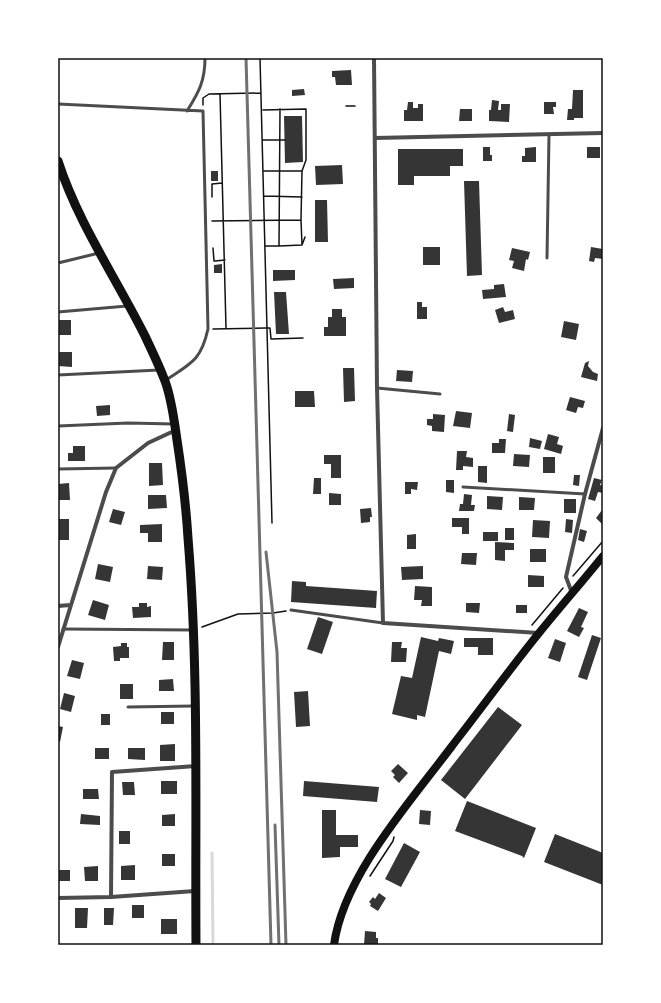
<svg xmlns="http://www.w3.org/2000/svg" width="661" height="1003" font-family="Arial,sans-serif">
<style>
.lines{fill:none;stroke-linecap:round;stroke-linejoin:round}
.stream{stroke:#d9d9d9;stroke-width:3}
.building{fill:#353535}
.path{stroke:#111;stroke-width:1.5}
.service{stroke:#4c4c4c;stroke-width:3}
.minor{stroke:#4c4c4c;stroke-width:4}
.secondary{stroke:#111;stroke-width:8}
.primary{stroke:#111;stroke-width:9}
.rail{stroke:#707070;stroke-width:3}
.neatline{fill:none;stroke:#111;stroke-width:1.5}
</style>
<rect width="100%" height="100%" fill="#fff"/>
<g class="lines">
<path class="stream" d="M212,853L213,945"/>
</g>
<path class="building" d="M351,70L352,85H336L335,77H332V71Z
M304,89L305,95L292,96V90Z
M573,90H583V118H574V120H567L568,109H572Z
M492,100L499,101L498,110H501V104H510L509,122L489,121V110H491Z
M408,102H413V108H418V104H423V121H404V110H407Z
M544,102H556V107H553L554,114H544Z
M460,109H472V121H459Z
M284,116H302L303,162L285,163Z
M483,147H490V155H492V161H483Z
M536,147V162H522V156H525V148Z
M587,147H600V158H587Z
M398,149H463V166H450V176H414V185H398Z
M342,165L343,184L316,185L315,166Z
M211,171H218V181H211Z
M464,181H479L482,275L467,276Z
M315,200H327L328,242H315Z
M423,247H440V265H423Z
M591,247L603,249V259L595,258L594,262L589,261Z
M512,248L530,252L528,260L526,259L524,271L512,268L514,261L509,260Z
M222,264V273H214V265Z
M273,270H295V280L273,281Z
M354,278V288L334,289L333,279Z
M504,284L506,297L483,299L482,290L494,289V285Z
M274,292H286L289,334H276Z
M417,302H422V307H427V319H417Z
M503,307L505,312L513,310L515,319L499,323L495,310Z
M332,309H342V317H346V336H324V327H328V317H332Z
M58,320H71V335H58Z
M564,321L579,324L576,340L561,337Z
M58,352H72V367L58,366Z
M589,361L588,366L593,372L598,374L597,381L581,377L585,363Z
M343,368H354L355,401L344,402Z
M397,370L413,371L412,382L396,381Z
M295,391H314L315,407H295Z
M570,397L585,401L583,408L578,407L576,413L566,410Z
M110,405V415L97,416L96,406Z
M456,411L472,413L470,428L453,426Z
M433,414L445,415L444,432L432,431V426L427,425V419H433Z
M509,414L515,415L513,432L507,431Z
M548,434L559,437L557,444L563,446L561,454L544,449Z
M530,438L542,441L540,449L529,447Z
M499,439H506L505,453H492V443H499Z
M73,446H85V461H68V453H73Z
M457,451H467L466,457L473,458V467L463,466V470H456Z
M514,454L530,455L529,467L513,466Z
M324,455H341V478H331V464H324Z
M543,457H555V473H543Z
M149,463H162L163,485L149,486Z
M478,466H487V483L478,482Z
M574,475H580L579,486L573,485Z
M314,478H321V494H313Z
M594,478L602,480L600,485L603,486V493L598,492L595,501L588,499Z
M446,480H454V493L446,492Z
M405,482H418L417,490L411,489V494H405Z
M69,483L70,500H58V484Z
M329,493L341,494V505H329Z
M464,494L472,495L471,505H475L474,511H459L460,504H463Z
M148,495H166L167,508L148,509Z
M487,496L503,497L502,510L487,509Z
M519,497L535,498L534,510H519Z
M564,499H576V513H564Z
M371,508L372,517H370V522L361,523L360,509Z
M113,509L125,512L121,525L109,522Z
M602,510L603,511V525L596,518Z
M452,518H469V534H462V527H452Z
M58,519H69V540H58Z
M566,519L573,520L572,533L565,532Z
M533,520L550,521L549,538L532,537Z
M162,524V542H148V533H140V525Z
M505,528H514V540H505Z
M580,529L587,531L584,542L578,540Z
M483,532H498V541H483Z
M416,534V549H407V535Z
M495,542L514,543V550H505V561L495,560Z
M530,549H546V562H530Z
M462,553H477L476,565L461,564Z
M98,564L113,567L110,582L95,579Z
M148,566L163,567L162,580L147,579Z
M423,566V579L402,580L401,567Z
M528,575L544,576V587H528Z
M292,581L306,582V586L377,591L376,608L291,602Z
M415,586L432,587V606H421L422,600H414Z
M93,600L109,605L105,620L88,615Z
M139,603H147V607L151,606V617L133,618L132,607H139Z
M466,603H480L479,613L466,612Z
M516,605H527V613H516Z
M579,608L588,612L581,627L584,628L579,637L567,631Z
M318,617L333,622L322,654L307,649Z
M592,635L601,638L587,680L578,677Z
M421,637L438,641L439,638L454,641L451,654L439,651L425,717L417,715V720L392,714L401,676L412,678Z
M464,638H493V655H478V647H464Z
M555,639L566,643L560,662L548,658Z
M163,642H174V660H162Z
M392,642H402L401,648H407L406,662H391Z
M121,643H127V647H129V658H120V661H114L113,647L121,646Z
M72,660L84,663L80,679L67,676Z
M173,679L174,691H159V680Z
M120,684H133V699H120Z
M308,691L310,726L296,727L294,692Z
M64,693L75,696L71,712L60,709Z
M498,707L522,725L465,799L441,780Z
M161,712H174V724H161Z
M101,714H110V725H101Z
M58,726L63,727L60,742L58,741Z
M175,744V761H160V745Z
M95,748H109V759H95Z
M128,748H145V760L128,759Z
M398,764L408,773L399,783L393,777L395,775L391,771Z
M161,781H177V794H161Z
M304,781L379,787L377,802L303,796Z
M122,782H134L135,795H123Z
M83,789H98L99,799H83Z
M467,801L536,828L524,858L522,856L455,831Z
M322,810H336V835H358V847H340V857L322,858Z
M420,810L431,811L430,825L419,824Z
M81,814L100,816V825L80,824Z
M175,814V826H162V815Z
M119,831H130V844H119Z
M555,834L603,853V885L544,862Z
M404,843L420,852L401,887L385,879Z
M162,854H175V866H162Z
M135,865V880H121V866Z
M98,866V881H85L84,867Z
M58,870H70V881H58Z
M379,893L386,898L378,911L370,906L371,904L369,902L373,897L375,899Z
M132,905H144V918H132Z
M75,908H88L87,928H75Z
M104,908H114L113,925H104Z
M161,919H177V934H161Z
M365,931L376,932V938H378V945H364Z"/>
<g class="lines">
<path class="path" d="M260,58L272,523
M220,94L226,328
M203,105V98L209,94L261,93
M346,106H355
M280,109L279,246L302,245L305,237
M263,110L306,109V160L302,171L301,220L302,245
M263,140H285
M264,171H302
M212,184V197
M212,184L222,183
M264,196L302,197
M212,221L301,220
M265,246H279
M213,248L214,261
M215,261L225,260
M213,329L266,328H270L271,339L303,338
M573,576L603,541
M532,625L563,588
M202,627L238,614L273,613L286,611
M370,876L393,841L394,837"/>
<path class="service" d="M58,104L203,111L208,329C201,360 192,363 166,380
M187,111C199,92 205,81 205,58
M547,258L549,135
M58,263L99,253
M58,312L127,306
M58,375L159,370
M377,388L440,394
M58,426L128,423L174,424
M58,469L116,468
M463,487L585,494
M291,610L383,623
M63,629L192,630
M128,707L194,706"/>
<path class="minor" d="M374,58L377,388L383,623L539,633
M375,138L603,133
M572,593L566,577L585,494L603,428
M58,606L70,605
M58,647L106,492L116,468L148,443L176,430
M111,897L112,772L196,766
M58,898L111,897L195,891"/>
<path class="secondary" d="M334,945C343,876 411,801 452,746C481,709 509,670 539,633C560,607 582,582 603,556"/>
<path class="primary" d="M58,161C78,223 116,278 145,336C152,351 159,365 165,381C172,400 174,420 177,440C182,473 186,505 188,538C199,673 195,809 196,945"/>
<path class="rail" d="M246,58L271,945
M266,552L277,652L286,945
M275,825L279,945"/>
</g>
<rect width="661" height="1003" fill="none" stroke="#ffffff" stroke-width="118"/>
<rect x="59" y="59" width="543" height="885" class="neatline"/>
</svg>
